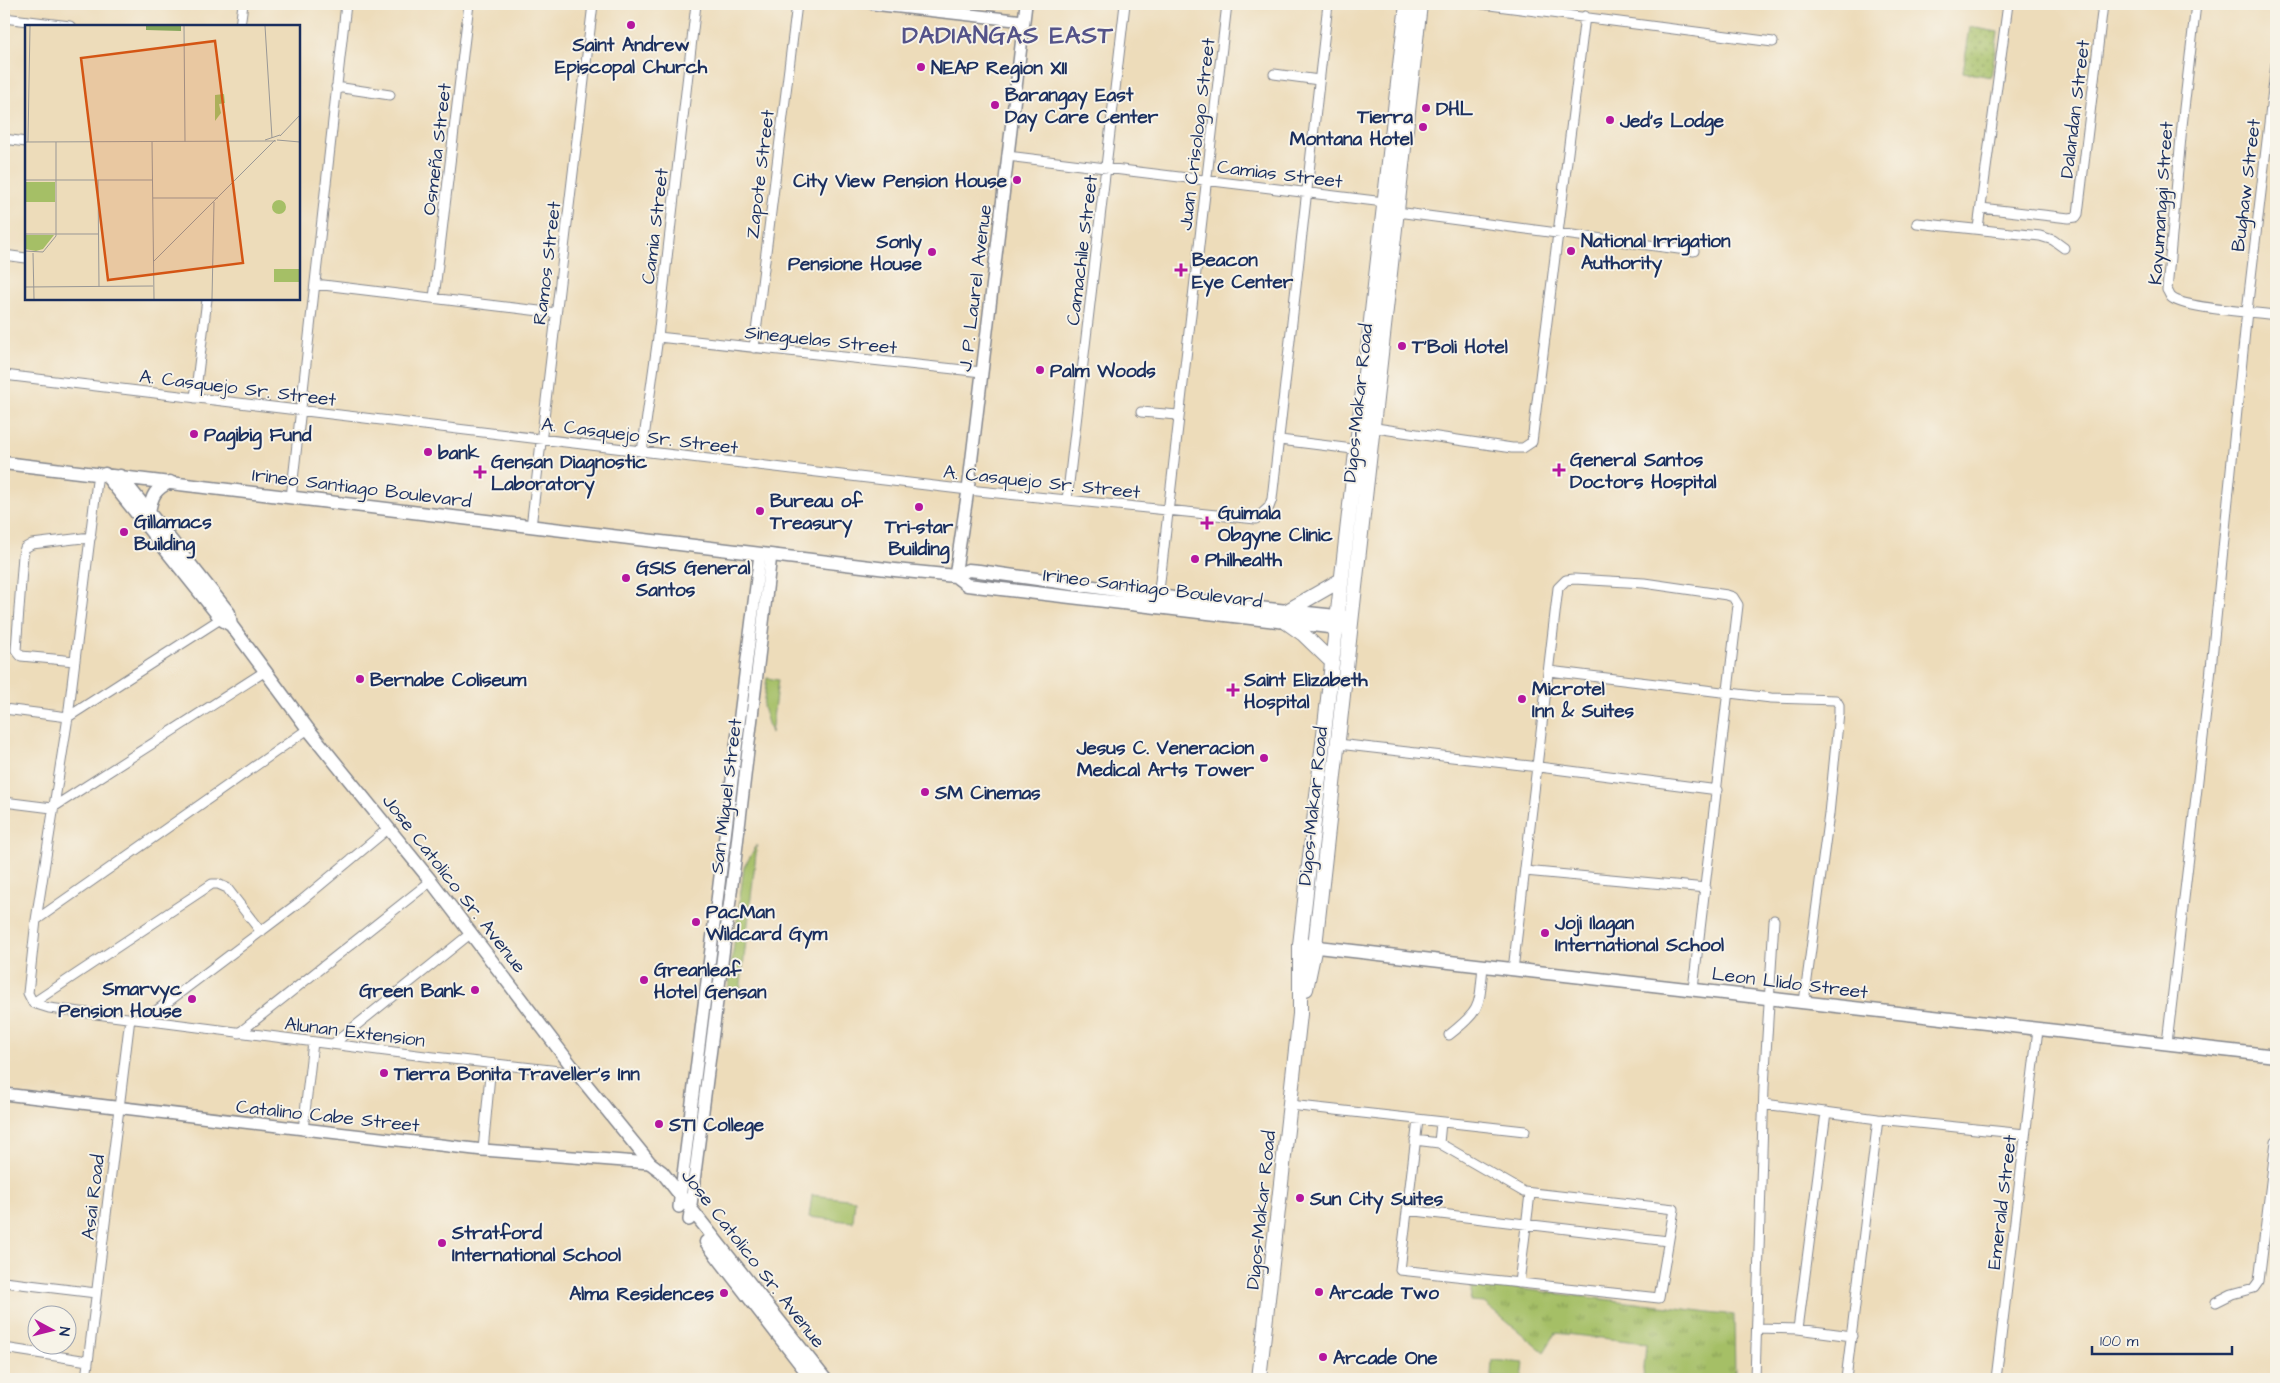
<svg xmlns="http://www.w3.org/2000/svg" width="2280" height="1383" font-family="'Architects Daughter',sans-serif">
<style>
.grass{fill:url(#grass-tufts);stroke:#607762}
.park{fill:url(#park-dots);stroke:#607762}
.garden{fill:#a5bf66;stroke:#607762}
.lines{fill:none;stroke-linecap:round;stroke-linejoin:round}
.minor-casing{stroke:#84868c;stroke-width:11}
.tertiary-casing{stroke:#84868c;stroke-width:14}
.secondary-casing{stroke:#84868c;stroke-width:15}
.primary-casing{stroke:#84868c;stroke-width:16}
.minor{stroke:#fff;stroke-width:9}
.tertiary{stroke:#fff;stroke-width:11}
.secondary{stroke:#fff;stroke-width:12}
.primary{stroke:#fff;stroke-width:14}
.poi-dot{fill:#b5179e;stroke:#f7f3e8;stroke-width:2}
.labels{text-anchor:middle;stroke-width:4;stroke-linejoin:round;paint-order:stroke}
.poi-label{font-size:19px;font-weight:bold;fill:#1b2f5e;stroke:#f7f3e8;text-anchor:start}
.street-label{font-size:19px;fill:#1b2f5e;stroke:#f7f3e8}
.district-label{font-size:24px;font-weight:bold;letter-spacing:1px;fill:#545389;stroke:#f7f3e8}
.inset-road{fill:none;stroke:#999795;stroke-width:1}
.view{fill:#d45514;fill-opacity:0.15;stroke:#d45514;stroke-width:2.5}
.inset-edge{fill:none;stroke:#1b2f5e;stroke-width:2.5}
</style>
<defs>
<pattern id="grass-tufts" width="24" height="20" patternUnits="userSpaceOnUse" patternTransform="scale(1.25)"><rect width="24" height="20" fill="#a5bf66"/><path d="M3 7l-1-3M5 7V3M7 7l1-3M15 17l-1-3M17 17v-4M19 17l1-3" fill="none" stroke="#869c57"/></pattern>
<pattern id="park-dots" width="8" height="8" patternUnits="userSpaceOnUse" patternTransform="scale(1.25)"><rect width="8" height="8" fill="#a5bf66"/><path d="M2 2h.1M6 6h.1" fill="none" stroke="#869c57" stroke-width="1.8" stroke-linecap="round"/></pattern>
</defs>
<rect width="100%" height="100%" fill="#f7f3e8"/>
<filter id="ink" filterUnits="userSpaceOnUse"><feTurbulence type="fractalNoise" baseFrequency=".02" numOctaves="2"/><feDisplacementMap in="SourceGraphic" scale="10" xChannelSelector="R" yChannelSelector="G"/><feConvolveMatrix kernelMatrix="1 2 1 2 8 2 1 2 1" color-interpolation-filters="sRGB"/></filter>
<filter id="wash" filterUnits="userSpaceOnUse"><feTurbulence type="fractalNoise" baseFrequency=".0096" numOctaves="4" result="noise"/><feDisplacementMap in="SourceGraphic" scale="20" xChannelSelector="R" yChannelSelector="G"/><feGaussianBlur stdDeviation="1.12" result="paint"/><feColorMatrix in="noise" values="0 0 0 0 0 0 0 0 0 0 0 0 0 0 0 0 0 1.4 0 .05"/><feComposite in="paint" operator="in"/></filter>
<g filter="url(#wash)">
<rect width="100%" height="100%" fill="#eddcba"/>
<path class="grass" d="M1472,1283L1734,1315L1735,1379H1643L1646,1343L1556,1333L1544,1352L1484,1303L1470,1302Z"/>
<path class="park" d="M1970,27L1998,32L1991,77L1963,72Z"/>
<path class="garden" d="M767,678L778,680L771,733L763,707Z
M757,845L740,993L728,991L744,867Z
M812,1195L855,1200L853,1222L809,1217Z
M1492,1360L1524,1363L1522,1379L1491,1377Z"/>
</g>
<g filter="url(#ink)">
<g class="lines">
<defs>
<path id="minor" d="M1482,4L1773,42
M2196,4L2182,126L2167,290C2168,291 2170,296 2171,297C2183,309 2256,312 2276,315
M4,18L70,26
M240,26L243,4
M1274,74L1319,80
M336,87L390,95
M4,139L26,142
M1007,156L1384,202L1397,212L1694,251
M1981,208L2069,218L2076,217L2078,214L2103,4
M1917,223L2040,236L2053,240L2064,248
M1978,228L2008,4
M4,255L26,258
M315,284L556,313
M434,298L469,4
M658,337L982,372
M754,348L797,4
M4,375L968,490L1256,519L1269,507L1272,499L1328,4
M195,398L207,299
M1141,412L1178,415
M1369,427L1512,448H1523L1532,442L1585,16
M1280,440L1361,450
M642,452L658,337L696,4
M98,473L68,717L36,920L28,993L33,1003L49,1008L425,1056L577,1073
M291,498L346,4
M1067,500L1125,4
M531,527L593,4
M1158,599L1227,4
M75,661L21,656L16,650L23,555L25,548L32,544L91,537
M1549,671L1771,698L1836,700L1839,705V713L1829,814L1804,1002
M4,709L68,717L225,616
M1338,744L1539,767L1718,790
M4,802L52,808L264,672
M1525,871L1706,888
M36,920L308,729
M1513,970L1558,588L1566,580L1574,579L1644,583L1727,595L1733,597L1738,605L1693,989
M33,1003L212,884H218L227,888L261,932
M144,1020L301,901L389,828
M239,1033L431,881
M1449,1035C1482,1009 1479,1007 1483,966
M2167,1043L2210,678L2247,311L2276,64
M333,1044L470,934
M1764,1104L1878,1119L2025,1134
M1290,1105L1525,1131
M303,1130L313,1042
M1415,1140L1439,1143L1524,1192L1674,1209L1659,1298L1400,1270L1418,1120
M1439,1143L1441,1122
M483,1150L491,1064
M1407,1210L1668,1241
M4,1282L96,1293
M1519,1283L1530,1194
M2216,1302L2232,1294L2254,1288L2259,1281L2276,1141
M1758,1328L1798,1329L1852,1336
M1798,1329L1826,1112
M4,1348L88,1361
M86,1379L130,1018
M1755,1379L1764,1087L1774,920
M1846,1379L1878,1119
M1996,1379L2038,1029"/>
<path id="tertiary" d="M873,4L1024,21
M955,576L968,490L1026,4
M4,1094L483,1150L650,1163
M679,1207L760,554
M689,1220L735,861L771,555"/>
<path id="secondary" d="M4,463L895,570L955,576L967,585L1346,629
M105,474L221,619L231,625L308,729L431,881L577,1073L650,1163L662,1172L825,1379
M120,476L229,613L231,625
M149,512C152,495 155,489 170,482
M955,576L968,570L979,571L1202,602L1346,617
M1300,945L2276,1056
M706,1242L812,1379"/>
<path id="primary" d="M1287,611L1341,580
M1286,622L1303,634L1332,662
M1306,989L1315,946L1420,4
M1259,1379L1300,1014V945L1407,4"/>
</defs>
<use href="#minor" class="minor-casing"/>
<use href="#tertiary" class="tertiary-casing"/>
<use href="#secondary" class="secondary-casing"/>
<use href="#primary" class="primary-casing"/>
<use href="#minor" class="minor"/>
<use href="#tertiary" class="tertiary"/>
<use href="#secondary" class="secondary"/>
<use href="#primary" class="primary"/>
</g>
</g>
<g class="poi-dot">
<circle cx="631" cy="25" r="5"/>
<circle cx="921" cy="67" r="5"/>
<circle cx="995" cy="105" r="5"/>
<circle cx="1426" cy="108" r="5"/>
<circle cx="1610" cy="120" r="5"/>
<circle cx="1423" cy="127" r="5"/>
<circle cx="1017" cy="180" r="5"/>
<circle cx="1571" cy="251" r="5"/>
<circle cx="932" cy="252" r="5"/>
<path d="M1178.5 262.5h5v5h5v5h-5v5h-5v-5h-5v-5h5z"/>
<circle cx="1402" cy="346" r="5"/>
<circle cx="1040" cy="370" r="5"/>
<circle cx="194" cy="434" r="5"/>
<circle cx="428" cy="452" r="5"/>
<path d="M1556.5 462.5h5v5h5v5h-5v5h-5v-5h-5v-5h5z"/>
<path d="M477.5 464.5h5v5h5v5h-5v5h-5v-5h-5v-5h5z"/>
<circle cx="919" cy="507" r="5"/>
<circle cx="760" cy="511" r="5"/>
<path d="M1204.5 515.5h5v5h5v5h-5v5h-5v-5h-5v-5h5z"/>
<circle cx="124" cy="532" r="5"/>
<circle cx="1195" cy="559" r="5"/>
<circle cx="626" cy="578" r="5"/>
<circle cx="360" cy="679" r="5"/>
<path d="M1230.5 682.5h5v5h5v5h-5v5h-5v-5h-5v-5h5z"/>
<circle cx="1522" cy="699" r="5"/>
<circle cx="1264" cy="758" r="5"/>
<circle cx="925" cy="792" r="5"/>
<circle cx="696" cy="922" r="5"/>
<circle cx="1545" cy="933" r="5"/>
<circle cx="644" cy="980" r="5"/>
<circle cx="475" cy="990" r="5"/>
<circle cx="192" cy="999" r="5"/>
<circle cx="384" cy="1073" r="5"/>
<circle cx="659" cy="1124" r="5"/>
<circle cx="1300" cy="1198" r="5"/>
<circle cx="442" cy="1243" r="5"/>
<circle cx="1319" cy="1292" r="5"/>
<circle cx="724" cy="1293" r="5"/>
<circle cx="1323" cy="1357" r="5"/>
</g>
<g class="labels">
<g class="poi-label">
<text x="631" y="51" text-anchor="middle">Saint Andrew<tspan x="631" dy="22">Episcopal Church</tspan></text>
<text x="931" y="74">NEAP Region XII</text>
<text x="1005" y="101">Barangay East<tspan x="1005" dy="22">Day Care Center</tspan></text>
<text x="1436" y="115">DHL</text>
<text x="1413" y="123" text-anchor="end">Tierra<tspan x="1413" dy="22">Montana Hotel</tspan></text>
<text x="1620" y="127">Jed's Lodge</text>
<text x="1007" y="187" text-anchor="end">City View Pension House</text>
<text x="1581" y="247">National Irrigation<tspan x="1581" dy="22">Authority</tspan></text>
<text x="922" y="248" text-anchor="end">Sonly<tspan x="922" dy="22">Pensione House</tspan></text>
<text x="1192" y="266">Beacon<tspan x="1192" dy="22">Eye Center</tspan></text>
<text x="1412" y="353">T'Boli Hotel</text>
<text x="1050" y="377">Palm Woods</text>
<text x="204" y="441">Pagibig Fund</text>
<text x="438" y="459">bank</text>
<text x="1570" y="466">General Santos<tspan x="1570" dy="22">Doctors Hospital</tspan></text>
<text x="491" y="468">Gensan Diagnostic<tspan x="491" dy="22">Laboratory</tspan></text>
<text x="770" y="507">Bureau of<tspan x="770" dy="22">Treasury</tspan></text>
<text x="1218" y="519">Guimala<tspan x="1218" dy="22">Obgyne Clinic</tspan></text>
<text x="134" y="528">Gillamacs<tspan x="134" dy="22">Building</tspan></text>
<text x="919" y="533" text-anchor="middle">Tri-star<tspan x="919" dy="22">Building</tspan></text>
<text x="1205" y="566">Philhealth</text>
<text x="636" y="574">GSIS General<tspan x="636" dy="22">Santos</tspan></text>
<text x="370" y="686">Bernabe Coliseum</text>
<text x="1244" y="686">Saint Elizabeth<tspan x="1244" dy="22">Hospital</tspan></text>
<text x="1532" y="695">Microtel<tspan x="1532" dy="22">Inn &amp; Suites</tspan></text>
<text x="1254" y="754" text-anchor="end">Jesus C. Veneracion<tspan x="1254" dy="22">Medical Arts Tower</tspan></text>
<text x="935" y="799">SM Cinemas</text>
<text x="706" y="918">PacMan<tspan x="706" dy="22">Wildcard Gym</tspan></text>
<text x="1555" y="929">Joji Ilagan<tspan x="1555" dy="22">International School</tspan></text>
<text x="654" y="976">Greanleaf<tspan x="654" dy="22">Hotel Gensan</tspan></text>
<text x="182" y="995" text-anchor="end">Smarvyc<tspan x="182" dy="22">Pension House</tspan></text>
<text x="465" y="997" text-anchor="end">Green Bank</text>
<text x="394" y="1080">Tierra Bonita Traveller's Inn</text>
<text x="669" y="1131">STI College</text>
<text x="1310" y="1205">Sun City Suites</text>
<text x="452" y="1239">Stratford<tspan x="452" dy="22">International School</tspan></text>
<text x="1329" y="1299">Arcade Two</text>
<text x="714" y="1300" text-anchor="end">Alma Residences</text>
<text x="1333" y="1364">Arcade One</text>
</g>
<g class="street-label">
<text transform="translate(2074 109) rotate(-83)" y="7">Dalandan Street</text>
<text transform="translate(1196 134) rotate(-83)" y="7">Juan Crisologo Street</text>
<text transform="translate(436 149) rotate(-83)" y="7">Osmeña Street</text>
<text transform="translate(1280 173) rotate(7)" y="7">Camias Street</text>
<text transform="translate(759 174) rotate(-83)" y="7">Zapote Street</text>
<text transform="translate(2245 185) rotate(-83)" y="7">Bughaw Street</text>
<text transform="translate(2160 203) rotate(-86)" y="7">Kayumanggi Street</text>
<text transform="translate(654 226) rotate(-83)" y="7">Camia Street</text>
<text transform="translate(1081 250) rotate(-83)" y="7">Camachile Street</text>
<text transform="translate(546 263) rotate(-83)" y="7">Ramos Street</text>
<text transform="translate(974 288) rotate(-83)" y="7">J. P. Laurel Avenue</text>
<text transform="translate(821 339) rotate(6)" y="7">Sineguelas Street</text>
<text transform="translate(238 387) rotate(7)" y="7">A. Casquejo Sr. Street</text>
<text transform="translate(1357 403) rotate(-84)" y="7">Digos-Makar Road</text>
<text transform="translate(640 435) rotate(7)" y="7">A. Casquejo Sr. Street</text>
<text transform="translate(1042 481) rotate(6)" y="7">A. Casquejo Sr. Street</text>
<text transform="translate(362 487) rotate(7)" y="7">Irineo Santiago Boulevard</text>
<text transform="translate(1153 587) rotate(7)" y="7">Irineo Santiago Boulevard</text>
<text transform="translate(725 796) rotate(-83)" y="7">San Miguel Street</text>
<text transform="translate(1312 806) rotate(-84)" y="7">Digos-Makar Road</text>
<text transform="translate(455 883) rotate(52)" y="7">Jose Catolico Sr. Avenue</text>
<text transform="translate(1790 982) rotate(7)" y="7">Leon Llido Street</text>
<text transform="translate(355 1031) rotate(7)" y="7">Alunan Extension</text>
<text transform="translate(328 1115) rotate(6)" y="7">Catalino Cabe Street</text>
<text transform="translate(92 1197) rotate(-83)" y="7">Asai Road</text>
<text transform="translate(2001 1202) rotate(-83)" y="7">Emerald Street</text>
<text transform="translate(1260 1210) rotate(-84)" y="7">Digos-Makar Road</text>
<text transform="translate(754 1258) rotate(52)" y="7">Jose Catolico Sr. Avenue</text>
</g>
<g class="district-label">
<text x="1008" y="43">DADIANGAS EAST</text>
</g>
</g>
<g transform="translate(25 25)">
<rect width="275" height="275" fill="#eddcba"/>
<path d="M199,69L200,78L194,79L196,88L190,96V70ZM247 182a7 7 0 1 1 14 0a7 7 0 1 1-14 0ZM249,244H275V257H249Z" fill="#a5bf66"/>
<path d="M121,1H156V6L121,5Z" fill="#84a65b"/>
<path d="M0,157H30V177H0ZM0,210H29L18,224L11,226L0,224Z" fill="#a5bf66"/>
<path class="inset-road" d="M159,1L160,117M240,1L247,113M255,111L275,90M240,115L255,110M252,115L275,117M127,116L129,274M0,117L251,116M3,117L5,1M0,155H128M73,155L74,262M128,173H193M0,209H73M0,226L18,227L31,211V117M8,228L9,274M128,237L250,115M0,262L128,261M187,274L189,177"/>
<path class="view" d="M190,16L218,238L83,255L56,33Z"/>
<rect width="275" height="275" class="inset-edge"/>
</g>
<rect width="2280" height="1383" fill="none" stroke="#f7f3e8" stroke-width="20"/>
<g transform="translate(52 1330) rotate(97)"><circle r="24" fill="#f7f3e8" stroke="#9fa5b1"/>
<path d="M0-4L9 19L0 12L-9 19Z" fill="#b5179e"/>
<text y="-8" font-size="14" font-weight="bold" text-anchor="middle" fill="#1b2f5e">N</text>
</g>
<path d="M2092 1346v8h140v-8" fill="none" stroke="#1b2f5e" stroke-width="2.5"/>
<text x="2100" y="1346" font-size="15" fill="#1b2f5e" stroke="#f7f3e8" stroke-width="4" paint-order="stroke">100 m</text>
</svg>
